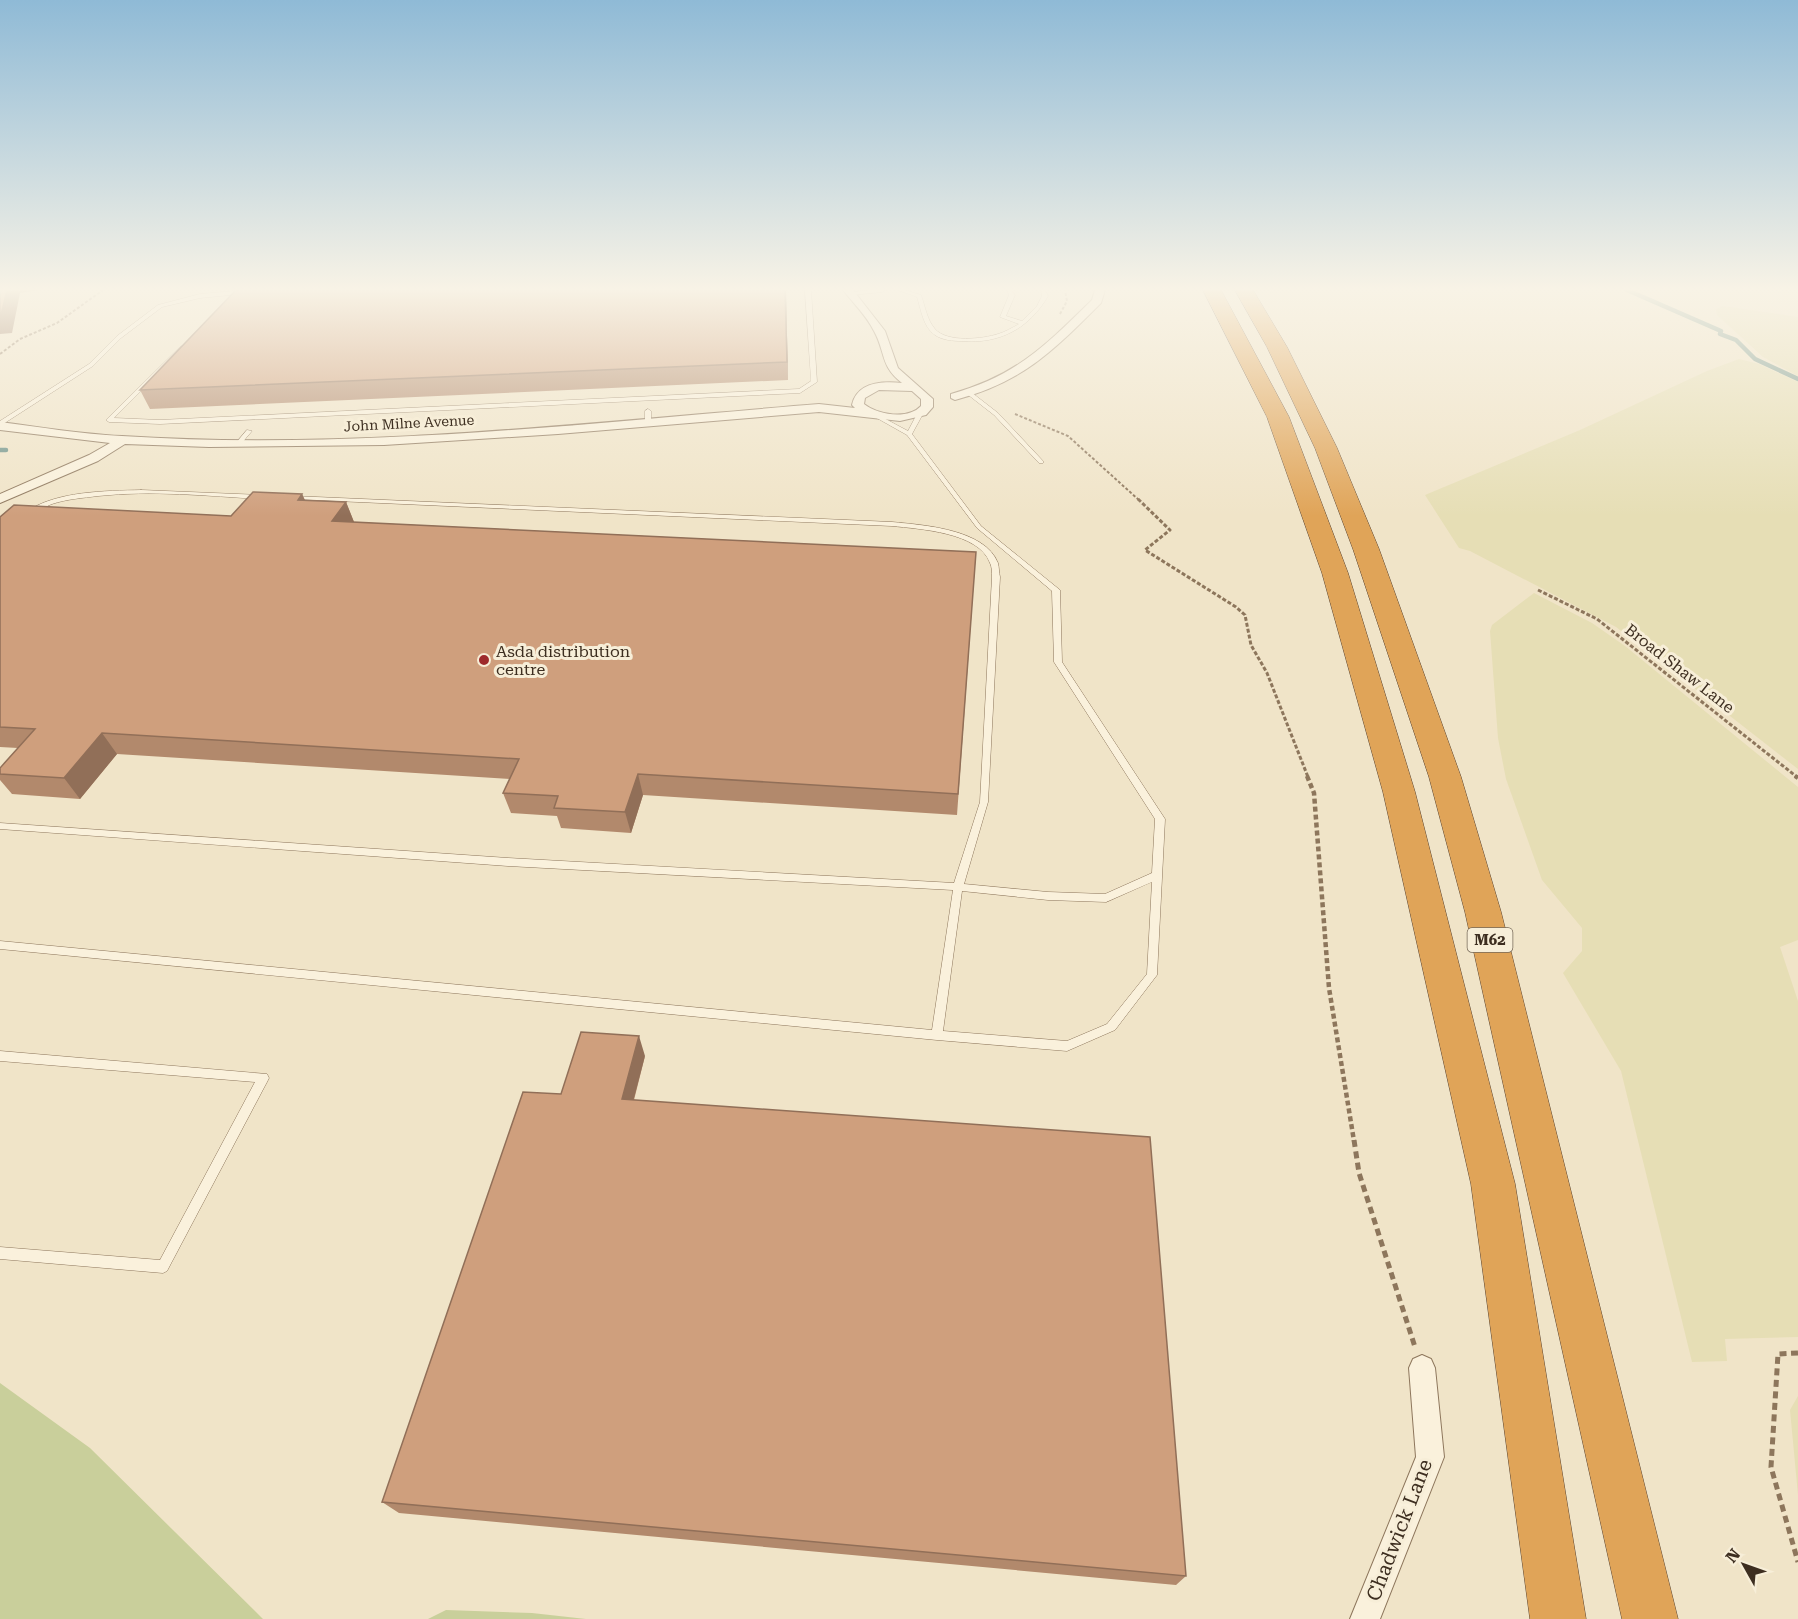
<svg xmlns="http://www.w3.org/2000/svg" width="1798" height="1619" font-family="'Roboto Serif',serif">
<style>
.farmland{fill:#e6deb5}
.green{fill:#c9cf9b}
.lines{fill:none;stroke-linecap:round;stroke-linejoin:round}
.stream{stroke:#6f938a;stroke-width:4.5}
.service-casing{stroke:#8d765c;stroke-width:1}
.minor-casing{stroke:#8d765c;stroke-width:2}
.motorway-casing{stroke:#5b4430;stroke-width:1}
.path-far3{stroke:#8d765c;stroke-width:2;stroke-dasharray:3 2;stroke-linecap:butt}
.path-far2{stroke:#8d765c;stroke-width:3;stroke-dasharray:4 2;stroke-linecap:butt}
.path-far1{stroke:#8d765c;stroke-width:4.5;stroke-dasharray:5 3;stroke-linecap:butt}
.path{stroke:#8d765c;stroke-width:5;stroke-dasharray:7 4.5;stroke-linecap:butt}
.service{fill:#faf1dc;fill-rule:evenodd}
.minor{fill:#faf1dc;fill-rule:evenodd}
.motorway{fill:#e0a458;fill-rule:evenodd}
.wall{fill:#b2896c}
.shaded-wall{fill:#916f58}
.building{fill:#cf9f7d;stroke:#916f58;stroke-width:1.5}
.poi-dot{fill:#9e2a2b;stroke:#f7eed8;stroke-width:2}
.labels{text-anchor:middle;stroke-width:6;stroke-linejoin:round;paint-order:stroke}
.far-street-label{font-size:14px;fill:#3d2e20;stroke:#f7eed8}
.shield{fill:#f7eed8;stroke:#756857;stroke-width:1.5}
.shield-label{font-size:15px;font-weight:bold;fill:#3d2e20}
.poi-label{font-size:16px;fill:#3d2e20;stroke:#f7eed8;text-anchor:start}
.street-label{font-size:16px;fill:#3d2e20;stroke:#f7eed8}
.near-street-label{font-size:20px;fill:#3d2e20;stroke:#f7eed8}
</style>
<rect width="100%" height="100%" fill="#f0e4c8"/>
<path class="farmland" d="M1723,306L1798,317V376L1763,357L1717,315L1716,309Z
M1739,359L1759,364L1798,382V769L1616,627L1470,551L1459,548L1425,495L1580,430L1707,371Z
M1534,593L1592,623L1625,646L1798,787V940L1780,947L1798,1001V1337L1725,1339L1727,1361L1692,1362L1621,1071L1563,973L1582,951V928L1542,880L1506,779L1498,738L1490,631L1492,625Z
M1798,1396V1495L1790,1410Z"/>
<path class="green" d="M0,1383L90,1448L263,1619H0Z
M446,1610L532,1613L586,1619H428Z"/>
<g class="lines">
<path class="stream" d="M1627,290L1721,331L1720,334L1736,340L1755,359L1798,379
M0,450H6"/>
<defs>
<path id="service" d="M247,290H263L260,292L200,298L162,307L121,338L93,366L0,426V421L89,364L117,336L158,305L200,294Z
M805,290H811L817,382L800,393L160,424L109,422L106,420L181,346L184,348L114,418L160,420L799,389L811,381Z
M868,290H885L882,292L851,295L848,293Z
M898,290H905L921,295C925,306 927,320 935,329C947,343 983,339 998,334C1005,332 1012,328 1019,324L1000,317L1009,295L1007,290H1011L1015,295L1006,316L1022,321L1037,306L1042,296L1041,290H1045L1048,296C1029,329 999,344 962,341C953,341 942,340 935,335C923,327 921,309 917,297Z
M967,392H971L998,413L1043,461V463H1039L994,415L967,394Z
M648,409L651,411V421L648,423L645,421V411Z
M921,410L924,412L912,434L981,526L1060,590L1062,662L1165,819L1157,975L1115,1030L1067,1051L937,1040L0,949V941L932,1030L953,890L508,866L0,829V823L508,858L954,883L980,802L992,577C992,573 992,567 990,563C979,532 919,529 892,526L291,499V497L293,496L892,522C923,525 985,529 998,563C999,567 999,573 1000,577L988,802L964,884L1048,892L1105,894L1152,873L1155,819L1054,662L1052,591L977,528L907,435L875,417L880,416L908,431L918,412ZM1152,882L1147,974L1107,1024L1067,1041L943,1031L962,891L1048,900L1106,902Z
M247,430L252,431L241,444H237L236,443Z
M141,490L261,495L264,497L261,499C207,496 152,490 98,496C83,498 67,499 52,504C44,507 36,514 27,513L26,512C56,491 105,491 141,490Z
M0,1051L267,1074L269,1078L267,1082L167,1271L163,1273L0,1259V1247L160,1260L255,1082L0,1061Z"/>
<path id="minor" d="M843,290H853L885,331L898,368L933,399V407L926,415L900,421L819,412L558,434L384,445L209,447L125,444L98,461L0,503V494L89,455L110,443L0,430V422C40,427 81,434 122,436C354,451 587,423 819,404L855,408L852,405C857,382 882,381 902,383C880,366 886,353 874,331C866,315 854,304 843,290ZM879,390L912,391L921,399V406C908,420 878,415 864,404L865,398Z
M1095,290H1105L1101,303C1053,351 1023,382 955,400L951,398V394C1016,376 1045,346 1092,300Z
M1422,1355L1431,1359L1435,1368L1444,1457L1380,1619H1350L1416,1457L1409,1368L1413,1359Z"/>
<path id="motorway" d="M1203,290H1221L1289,417L1348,573L1415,792L1515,1184L1586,1619H1530L1471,1184L1383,792L1322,573L1267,417Z
M1235,290H1253L1287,347L1337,448L1379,549L1461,777L1501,912L1678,1619H1622L1465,912L1429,777L1353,549L1315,448L1267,347Z"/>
</defs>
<use href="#service" class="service-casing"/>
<use href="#minor" class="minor-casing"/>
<use href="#motorway" class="motorway-casing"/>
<path class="path-far3" d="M1060,314L1067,301L1065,290
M0,354L20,339L57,323L103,290
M1015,414L1068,436L1140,501"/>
<path class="path-far2" d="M1138,499L1170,530L1145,550L1236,607L1245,615L1251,645L1267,673L1308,777
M1538,590L1597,619L1797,777"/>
<path class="path-far1" d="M1307,776L1314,793L1329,988L1354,1141
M1795,776L1798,778"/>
<path class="path" d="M1354,1140L1359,1173L1415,1347
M1798,1353L1778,1354L1771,1467L1798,1562"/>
<use href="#service" class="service"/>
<use href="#minor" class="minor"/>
<use href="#motorway" class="motorway"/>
</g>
<path class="wall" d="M786,290L788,380L150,409L140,390Z
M302,494L305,500L346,502L354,522L976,552L957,815L643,795L631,833L561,828L557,816L511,813L503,793L510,779L117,754L80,799L12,794L0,780V768L18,748L0,747V517L231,516Z
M645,1056L634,1100L1186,1576L1176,1585L399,1513L382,1502Z"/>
<path class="shaded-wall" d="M7,290H39L20,293L12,333L0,334V315Z
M785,290H786L788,380L787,362Z
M302,494L311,514L298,500Z
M346,502L354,522L332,521Z
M102,733L117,754L80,799L64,778Z
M638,774L643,795L631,833L625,812Z
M639,1036L645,1056L629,1117L622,1099Z"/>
<path class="building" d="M0,290H7L1,315H0Z
M236,290H785L787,362L140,390Z
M253,492L302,494L298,500L346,502L332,521L976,552L958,794L638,774L625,812L554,808L558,796L503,793L519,759L102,733L64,778L0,774V768L35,729L0,727V517L14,505L231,516Z
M581,1032L639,1036L622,1099L1150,1137L1186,1576L382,1502L523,1092L561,1094Z"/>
<linearGradient id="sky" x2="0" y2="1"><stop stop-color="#8fbad6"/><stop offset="0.56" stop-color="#f8f3e6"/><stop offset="1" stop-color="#f8f3e6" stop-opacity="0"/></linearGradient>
<rect width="1798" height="516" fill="url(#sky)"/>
<circle class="poi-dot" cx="484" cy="660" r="6"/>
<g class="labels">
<g class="far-street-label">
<text transform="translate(409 423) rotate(-3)" y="5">John Milne Avenue</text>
</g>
<rect class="shield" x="1467.5" y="928" width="45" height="24" rx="4.5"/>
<g class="shield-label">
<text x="1490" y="945">M62</text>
</g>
<g class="poi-label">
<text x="496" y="657">Asda distribution<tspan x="496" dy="18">centre</tspan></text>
</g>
<g class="street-label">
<text transform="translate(1680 668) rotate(38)" y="6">Broad Shaw Lane</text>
</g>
<g class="near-street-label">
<text transform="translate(1399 1530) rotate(-69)" y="7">Chadwick Lane</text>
</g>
</g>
<g transform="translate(1744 1565) rotate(310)" stroke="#f7eed8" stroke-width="4.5" paint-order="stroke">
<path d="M0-4.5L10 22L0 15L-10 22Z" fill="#3d2e20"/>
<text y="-9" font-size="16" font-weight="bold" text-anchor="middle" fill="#3d2e20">N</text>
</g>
</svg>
